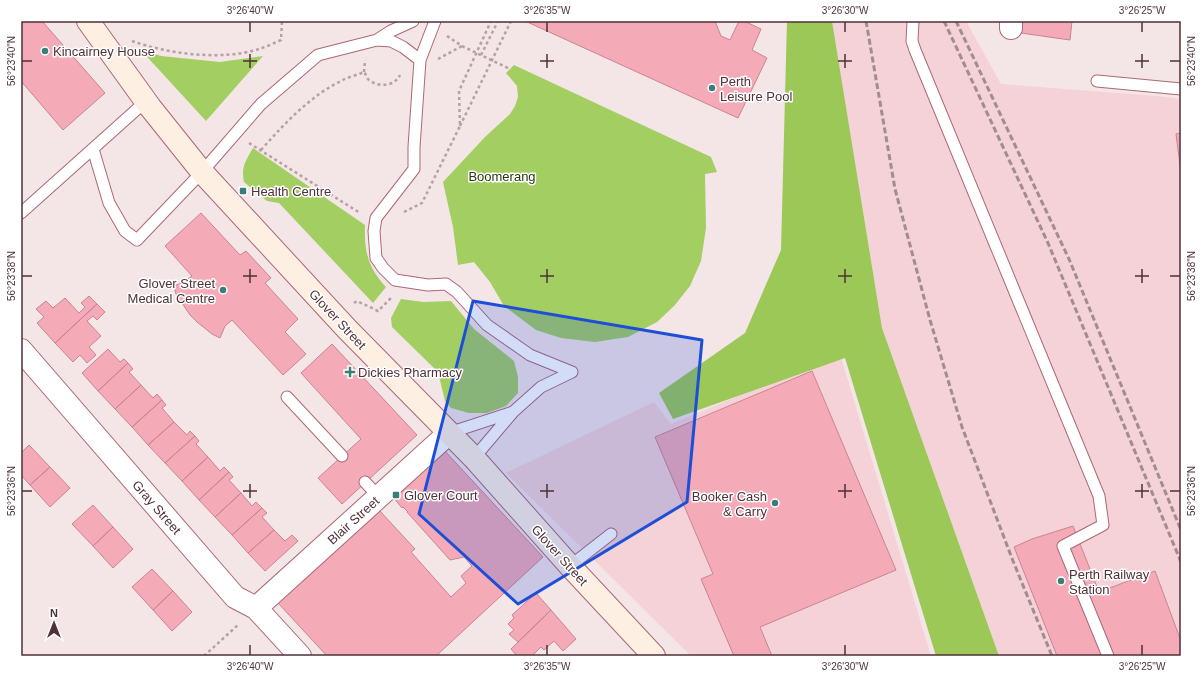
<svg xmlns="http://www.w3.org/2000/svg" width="1202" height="677" font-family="Helvetica,sans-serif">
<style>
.built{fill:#f5d2d8}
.green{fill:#a3ce62}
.forest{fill:#9bc856}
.building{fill:#f4aab7;stroke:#ca8491}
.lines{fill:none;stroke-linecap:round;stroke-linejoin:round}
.lane-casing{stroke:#ac6875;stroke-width:13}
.street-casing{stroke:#ac6875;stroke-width:24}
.secondary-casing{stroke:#ac6875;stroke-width:24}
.path{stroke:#b5a0a3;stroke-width:2.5;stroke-dasharray:3 3;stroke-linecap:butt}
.lane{stroke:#fff;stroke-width:11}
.street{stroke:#fff;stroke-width:22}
.secondary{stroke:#fdf0e3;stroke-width:22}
.rail{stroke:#a28c90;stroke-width:3;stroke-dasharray:6 3;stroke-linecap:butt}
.path-bridge{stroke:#b5a0a3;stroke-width:2.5;stroke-dasharray:3 3;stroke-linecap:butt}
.marked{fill:#1d4ed8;fill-opacity:0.2;stroke:#1d4ed8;stroke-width:3;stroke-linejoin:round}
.ticks{fill:none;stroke:#4f3137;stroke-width:1.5}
.poi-dot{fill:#387f79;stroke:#fff;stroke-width:1.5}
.labels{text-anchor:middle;stroke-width:3;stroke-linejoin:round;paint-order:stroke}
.poi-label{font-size:13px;fill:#4f3137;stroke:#fff;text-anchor:start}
.park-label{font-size:13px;fill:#283909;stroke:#fff}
.street-label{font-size:13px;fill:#4f3137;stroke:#fff}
.neatline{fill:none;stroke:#4f3137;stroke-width:1.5}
.ticks-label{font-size:10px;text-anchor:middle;fill:#4f3137}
</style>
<rect width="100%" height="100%" fill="#f4e5e7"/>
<path class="built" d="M832,21H966L1001,84L1157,96L1181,99V656H999L882,328Z
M840,354L931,656H691L506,473L654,402L671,424Z"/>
<path class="green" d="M139,48L161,56L220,62L263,56L206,121Z
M514,65L711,157L717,172L705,174L706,228L701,261L690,286L674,306L657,322L628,337L595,342L561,338L536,330L504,306L490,282L474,262L458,265L453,227L443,182L485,137L510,114L515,106L518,97L517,86L506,73Z
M253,148L365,225C364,251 368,268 386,287L373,303L279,203L267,201L244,182C241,167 245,162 253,148Z
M401,299L423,302L451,301L474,329L514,361L518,377V393L506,406L487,413H469L451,408L445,401L438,372L392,327L391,318Z"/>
<path class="forest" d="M787,21H832L882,328L999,656H936L845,358L673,419L659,393L745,333L781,250Z"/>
<path class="building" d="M21,21H42L105,93L63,130L21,81Z
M525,21H715L721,36L730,40L739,21H744L761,29L752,50L767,58L738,118Z
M1023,21H1072L1070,40L1021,33Z
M1181,133V173L1176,134Z
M201,213L240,255L246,251L271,278L265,283L298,319L285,332L306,354L283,375L232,320L225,326L220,338L212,334L197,322L190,315L176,294L174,286L184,282L192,276L165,246Z
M89,296L97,304L55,343L37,323L44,317L36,309L46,301L53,308L65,298L79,313L85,307L81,303Z
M97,304L105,312L97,320L93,316L87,321L101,336L89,347L96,355L87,363L80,355L73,362L55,343Z
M332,344L417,435L342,504L318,478L361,439L301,373Z
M108,349L120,362L124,359L128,363L98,391L82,373Z
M128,363L133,369L129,372L141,385L115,409L98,391Z
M812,371L896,570L760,627L772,656H734L701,579L713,574L655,437Z
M141,385L153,398L157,394L162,400L132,427L115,409Z
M162,400L166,405L162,408L174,422L148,445L132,427Z
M174,422L187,435L190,431L195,436L165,463L148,445Z
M195,436L199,441L196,444L208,457L182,481L165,463Z
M29,445L50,467L30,485L21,475V453Z
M444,450L543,557L436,656H327L278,603L379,510L415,549L411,552L451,597L466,583L461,576L472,566L464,557L450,560L407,512H408L403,507L402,508L393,497Z
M208,457L220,471L224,467L229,472L199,500L182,481Z
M50,467L70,488L50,507L30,485Z
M229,472L233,477L229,480L241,493L215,517L199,500Z
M241,493L252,506L256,502L262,508L232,535L215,517Z
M93,505L113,527L93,546L72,524Z
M262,508L267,513L262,517L274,530L248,553L232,535Z
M1073,526L1099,592L1155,571L1181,641V656H1057L1014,547L1032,539Z
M113,527L133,549L113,568L93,546Z
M274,530L285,541L292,535L298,541L265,571L248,553Z
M152,569L173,591L153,610L132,587Z
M173,591L192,612L172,631L153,610Z
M536,593L551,610L518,642L509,634L514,630L508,624L514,618L512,615Z
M551,610L576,639L563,651L554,641L544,650L541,647L532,656H517L511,649Z"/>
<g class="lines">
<defs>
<path id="lane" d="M913,21L912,41L915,50L1099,496L1103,525L1063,546L1108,656
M377,40L391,31L413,21
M420,60L435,21
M1097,81L1181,89
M93,149L109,203L125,231L137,240L202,172L261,104L318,55L377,40L391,41L403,47L420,60L414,147V169L376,218L374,231L376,258L383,268L395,280L428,285L446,284L457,292L487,325L530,355L572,372
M21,213L145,102
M287,397L342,456
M449,433L513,412
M474,458L513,412L541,387L572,372
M365,482L378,496
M570,566L611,534"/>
<path id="street" d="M1011,28V21
M21,350L235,597L256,608L300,656
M256,608L449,433"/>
<path id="secondary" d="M88,21L150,107L202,172L347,329L474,458L570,566L654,656"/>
</defs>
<use href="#lane" class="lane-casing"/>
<use href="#street" class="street-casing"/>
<use href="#secondary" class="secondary-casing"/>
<path class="path" d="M447,36L462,46L510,69
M132,41C168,54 222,61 259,49C266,47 274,43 281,40L282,21
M481,55L498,21
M438,59L462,46
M364,72L365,60
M249,143L360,213
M261,150C285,123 309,97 341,81C348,77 357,75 364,72C366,74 367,79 369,80C379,88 395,86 400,75
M404,212L422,203L460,126L459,91L491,21
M354,303L357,301L378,311L390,299L391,296
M204,656L239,624"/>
<use href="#lane" class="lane"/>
<use href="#street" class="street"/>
<use href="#secondary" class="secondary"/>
<path class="rail" d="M866,21L895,189L930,320L962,427L1013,561L1052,656
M944,21L1048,243L1181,562
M956,21L1069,259L1181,530"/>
<path class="path-bridge" d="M460,126L511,21"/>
</g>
<path class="marked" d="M473,301L702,340L687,502L518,604L419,514Z"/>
<path class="ticks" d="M250,22V32M547,22V32M845,22V32M1142,22V32M250,54V68M547,54V68M845,54V68M1142,54V68M22,61H32M243,61H257M540,61H554M838,61H852M1135,61H1149M1170,61H1180M250,269V283M547,269V283M845,269V283M1142,269V283M22,276H32M243,276H257M540,276H554M838,276H852M1135,276H1149M1170,276H1180M250,484V498M547,484V498M845,484V498M1142,484V498M22,491H32M243,491H257M540,491H554M838,491H852M1135,491H1149M1170,491H1180M250,645V655M547,645V655M845,645V655M1142,645V655"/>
<g class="poi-dot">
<circle cx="45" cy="51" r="4"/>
<circle cx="712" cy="88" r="4"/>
<rect x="239" y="187" width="8" height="8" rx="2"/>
<circle cx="223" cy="290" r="4"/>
<path d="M348 366h4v4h4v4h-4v4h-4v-4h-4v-4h4z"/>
<rect x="392" y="491" width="8" height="8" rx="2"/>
<circle cx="775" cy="503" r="4"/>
<circle cx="1061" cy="581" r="4"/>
</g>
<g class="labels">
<g class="poi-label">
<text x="53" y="56">Kincairney House</text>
<text x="720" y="86">Perth<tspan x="720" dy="15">Leisure Pool</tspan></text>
<text x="251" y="196">Health Centre</text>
<text x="215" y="288" text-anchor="end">Glover Street<tspan x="215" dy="15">Medical Centre</tspan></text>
<text x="358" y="377">Dickies Pharmacy</text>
<text x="404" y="500">Glover Court</text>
<text x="767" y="501" text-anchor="end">Booker Cash<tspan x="767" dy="15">&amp; Carry</tspan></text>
<text x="1069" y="579">Perth Railway<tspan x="1069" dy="15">Station</tspan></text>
</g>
<g class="park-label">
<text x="502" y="181">Boomerang</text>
</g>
<g class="street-label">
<text transform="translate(338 319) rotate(47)" y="5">Glover Street</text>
<text transform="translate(157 507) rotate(49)" y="5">Gray Street</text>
<text transform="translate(353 520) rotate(-42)" y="5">Blair Street</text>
<text transform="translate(560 555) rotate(48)" y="5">Glover Street</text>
</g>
</g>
<rect width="1202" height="677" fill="none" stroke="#ffffff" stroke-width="44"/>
<g transform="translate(54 623)" stroke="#ffffff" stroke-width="3" paint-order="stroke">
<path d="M0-3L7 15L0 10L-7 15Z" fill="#4f3137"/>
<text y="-6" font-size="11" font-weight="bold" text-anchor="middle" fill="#4f3137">N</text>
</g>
<rect x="22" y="22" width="1158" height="633" class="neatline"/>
<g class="ticks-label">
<text x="250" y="14">3°26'40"W</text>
<text x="547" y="14">3°26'35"W</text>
<text x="845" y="14">3°26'30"W</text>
<text x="1142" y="14">3°26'25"W</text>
<text transform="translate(11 61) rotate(-90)" y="4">56°23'40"N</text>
<text transform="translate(1191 61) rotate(-90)" y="4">56°23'40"N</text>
<text transform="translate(11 276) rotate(-90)" y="4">56°23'38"N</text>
<text transform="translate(1191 276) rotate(-90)" y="4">56°23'38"N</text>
<text transform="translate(11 491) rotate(-90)" y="4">56°23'36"N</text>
<text transform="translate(1191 491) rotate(-90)" y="4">56°23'36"N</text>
<text x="250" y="670">3°26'40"W</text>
<text x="547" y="670">3°26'35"W</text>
<text x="845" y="670">3°26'30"W</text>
<text x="1142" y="670">3°26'25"W</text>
</g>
</svg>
